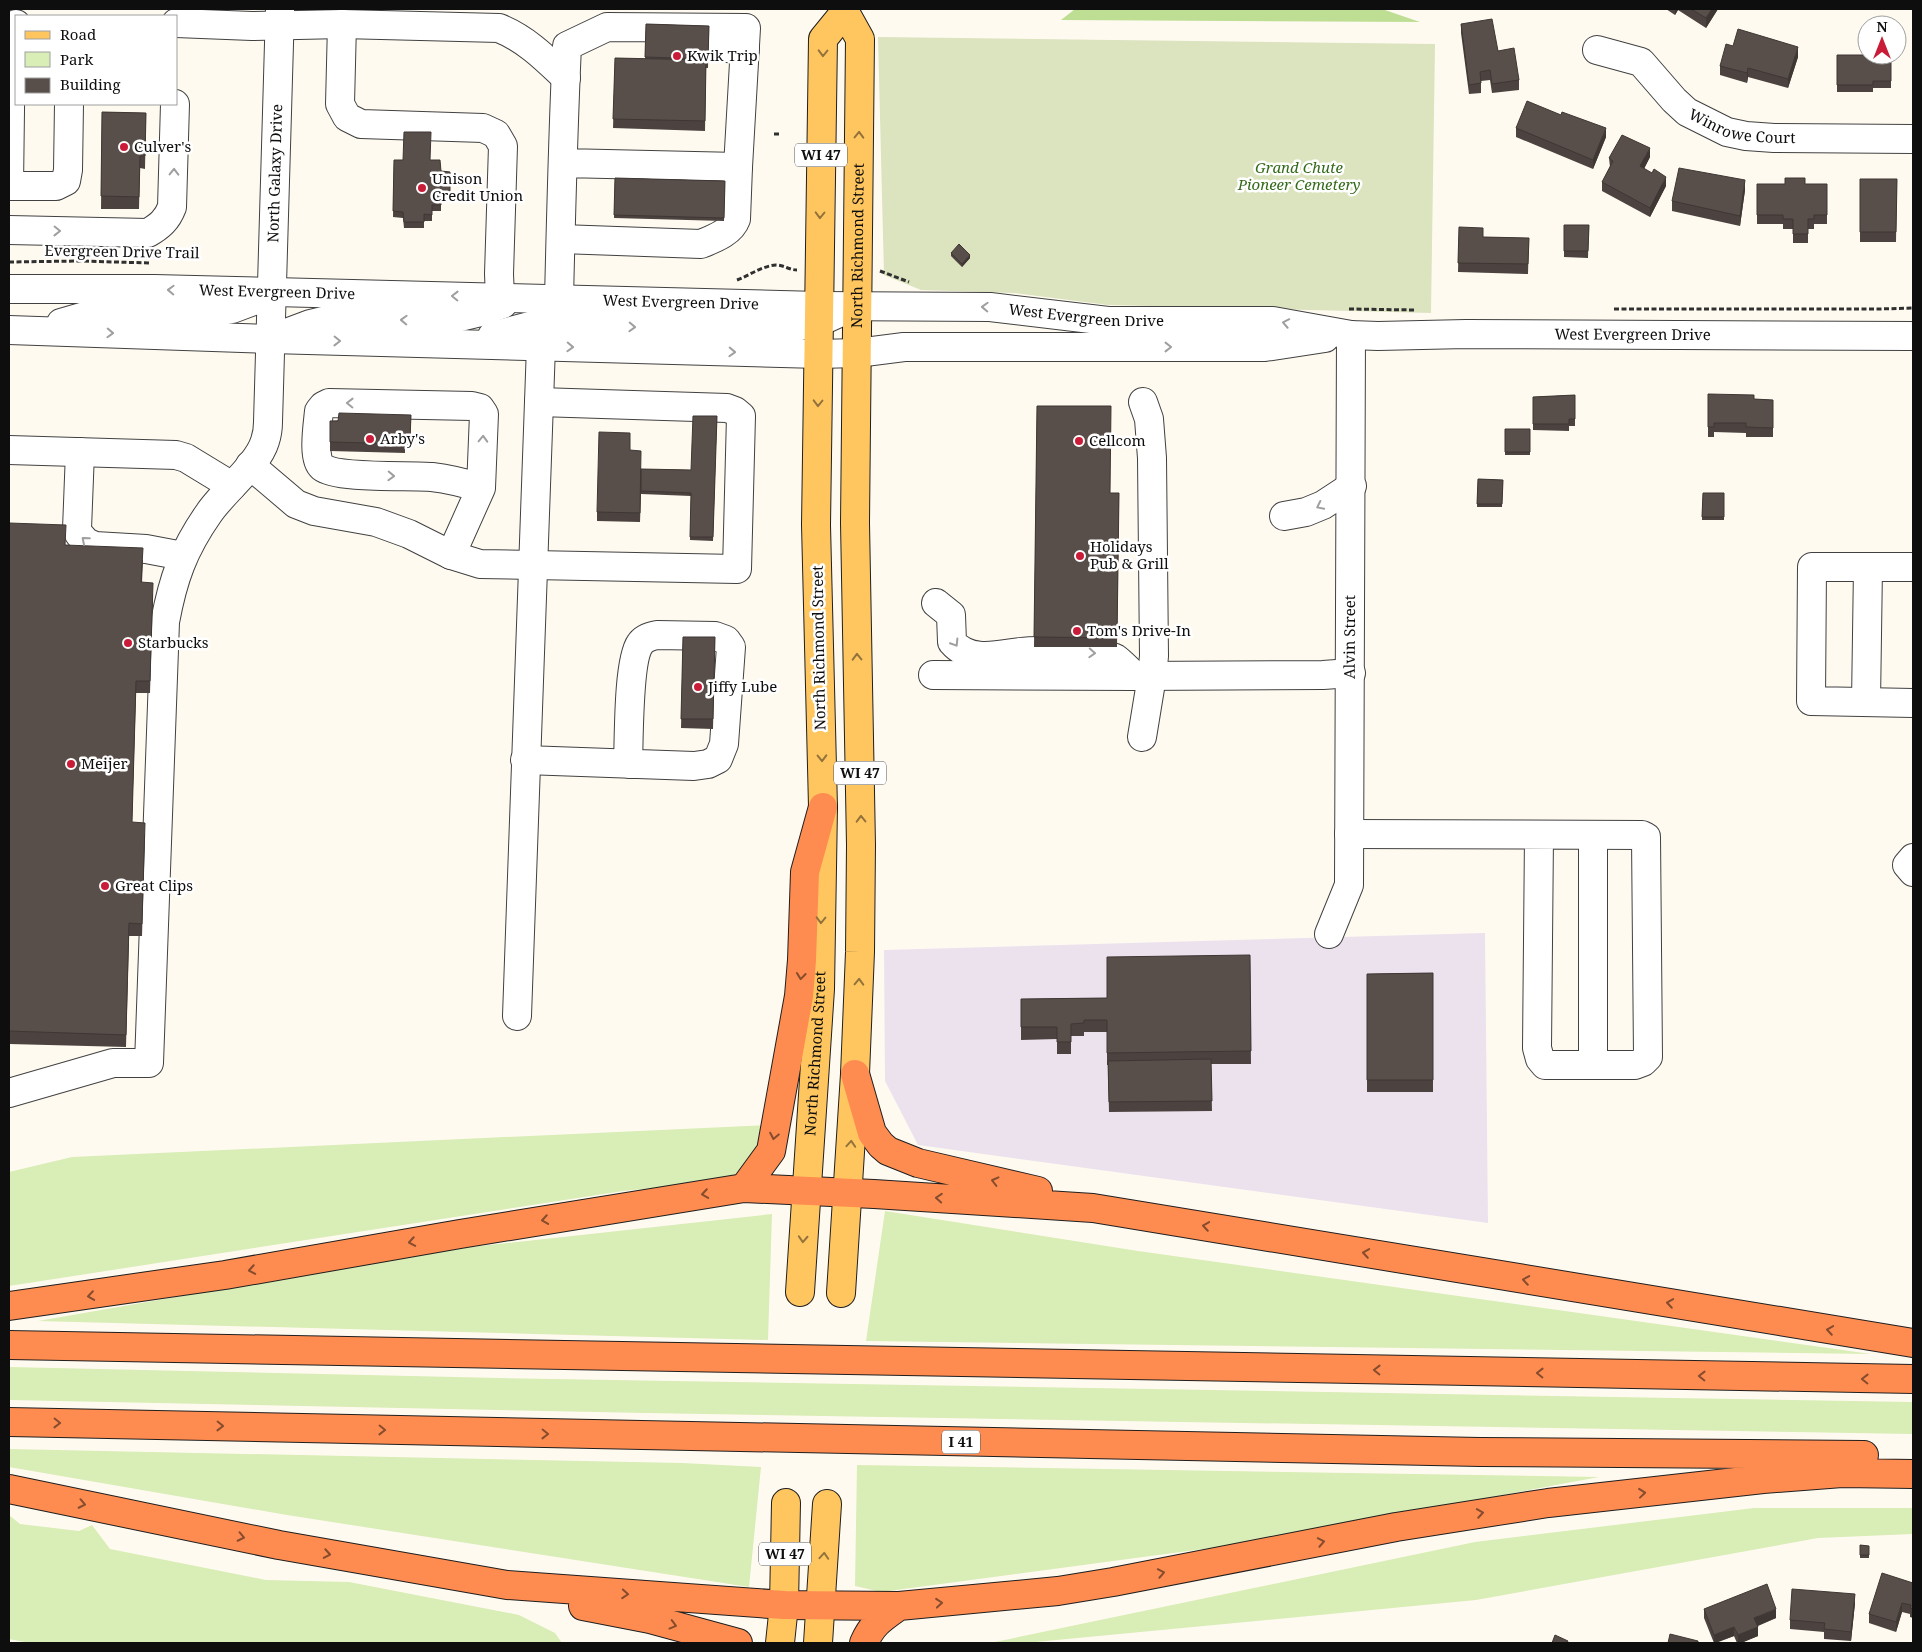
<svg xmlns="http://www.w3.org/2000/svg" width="1922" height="1652" font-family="'Noto Serif',serif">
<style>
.industrial{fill:#ebe2ee}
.green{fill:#d9edb6}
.forest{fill:#bede94}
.cemetery{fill:#dce3bf}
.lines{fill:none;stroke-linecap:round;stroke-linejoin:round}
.minor-casing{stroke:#414141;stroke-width:30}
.major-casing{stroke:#1f1f1f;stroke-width:30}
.highway-casing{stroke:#1f1f1f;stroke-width:30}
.path{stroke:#303030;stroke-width:3;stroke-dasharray:5 2.5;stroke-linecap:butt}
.minor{stroke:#fff;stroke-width:28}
.major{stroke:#ffc660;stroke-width:28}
.highway{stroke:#fe8b4f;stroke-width:28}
.wall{fill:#4c4340}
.shaded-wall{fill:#3e3734}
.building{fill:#584e4a;stroke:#3e3734}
.oneway{stroke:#93733b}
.oneway2{stroke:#9f9f9f}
.oneway3{stroke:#864c2e}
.poi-dot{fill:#c91c38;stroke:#fff;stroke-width:2}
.labels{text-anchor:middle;stroke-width:5;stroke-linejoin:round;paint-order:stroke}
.shield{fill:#fff;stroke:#565656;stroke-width:1}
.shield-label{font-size:14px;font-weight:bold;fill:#0e0e0e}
.poi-label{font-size:15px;fill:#0e0e0e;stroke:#fff;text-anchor:start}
.street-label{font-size:15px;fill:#0e0e0e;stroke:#fff}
.park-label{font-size:15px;font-style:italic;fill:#346b1a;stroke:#fff}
</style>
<rect width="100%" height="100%" fill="#fffaf0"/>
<path class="industrial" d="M1485,933L1488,1223L918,1145L885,1081L884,950Z"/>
<path class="green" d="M768,1125C763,1141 759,1158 745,1169C727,1184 649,1188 623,1191L9,1286V1172L72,1157Z
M885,1211L1138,1251L1871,1354L866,1341Z
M772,1214L768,1340L38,1321L452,1249Z
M9,1367L500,1378L1913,1402V1434L646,1413L9,1400Z
M9,1449L682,1463L761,1467L749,1587L287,1515L9,1467Z
M857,1465L1599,1477L1248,1543L881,1592L855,1586Z
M1754,1508H1913V1534L1818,1538L1476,1600L1025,1643H990L1475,1542Z
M9,1515L20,1524L79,1531L92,1525L110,1549L266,1580L349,1582L519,1615L555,1633L562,1643H30L9,1639Z"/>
<path class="forest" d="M1075,9H1382L1420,22L1061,20Z"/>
<path class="cemetery" d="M878,37L1435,44L1431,313L1108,305L1014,293L921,290L884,275Z"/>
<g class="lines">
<defs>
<g id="minor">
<path d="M176,23L252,26L342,24L499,28C526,39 545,58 566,78"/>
<path d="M342,24L340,104L347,117L361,124L483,128L496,134L503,146L499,274L500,297"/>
<path d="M708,47L745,49"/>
<path id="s1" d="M1597,50L1641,62L1674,100L1687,112L1727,132L1746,136L1774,138L1913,139"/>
<path d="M9,186L11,34L16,24"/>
<path d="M10,186H56L66,181L68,170L69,104"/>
<path d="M9,230L148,233C160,226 167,220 172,207L175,104"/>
<path d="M561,239L701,244C713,239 731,233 736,219L738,167"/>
<path id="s2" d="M9,289H154L819,306L990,307L1108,321H1273L1351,335L1378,336L1466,334L1913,336"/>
<path d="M559,299C561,215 563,130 567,46L607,27L746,28L738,167L563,163"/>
<path d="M61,323L99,312L206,314L232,309L259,299"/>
<path d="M9,330L271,339L819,354L857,353L904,347H1265L1325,338"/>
<path d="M286,333L310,324L335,318L444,321L477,313L503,304"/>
<path d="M492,336L537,324L776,331L819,322L839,313"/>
<path d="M9,450L176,455L186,458L232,486"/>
<path d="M80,452L77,529L79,534L86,542L95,546L146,549L183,556"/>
<path d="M250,465L296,504L314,511L376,522L409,534L451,555L480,564L737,569L741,416L735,411L727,408L539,402"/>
<path d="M1284,516L1306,512L1323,505L1352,486"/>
<path d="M451,555L481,488L484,414L480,408L472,406L329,403L323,406L319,411C318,423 312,459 322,467C337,479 409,475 432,477C449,479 465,483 481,488"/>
<path d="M1913,567H1812L1811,701L1913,703"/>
<path d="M936,603L951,615L952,642C970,663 997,655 1020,652C1036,650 1103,651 1115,658C1122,663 1129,671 1135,676"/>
<path d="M933,675L1135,676L1323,675L1351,673"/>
<path d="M1866,702L1868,567"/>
<path d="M1142,737L1152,676L1154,656L1152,458L1149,419L1143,402"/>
<path d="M525,760L694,766L708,764L718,759L724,744L731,647L726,640L715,636L657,635C651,636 643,639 640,644C628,661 629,740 628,764"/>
<path d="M1349,834L1642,835L1646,837L1648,1057L1643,1062L1635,1065H1545L1540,1059L1537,1048L1539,835"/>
<path d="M1913,858L1907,865L1913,872"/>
<path id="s3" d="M1329,934L1349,885L1351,335"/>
<path d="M517,1016L541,346"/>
<path d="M1593,1065V835"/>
<path id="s4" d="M9,1093L113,1063H149L165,622C173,579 183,550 209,513C223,492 258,465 265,441C267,435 268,428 268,422L280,9"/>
</g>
<g id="major">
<path id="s5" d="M800,1292L820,989L823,807L816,525L823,39L845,12"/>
<path id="s6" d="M841,1293L855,1074L860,952L861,845L855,523L860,39L845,12V9"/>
<path d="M780,1643L784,1605L786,1503"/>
<path d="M818,1643L827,1504"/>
</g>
<path id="highway" d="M855,1074L872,1133L881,1145L888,1151L918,1163L1038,1191
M744,1188L771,1151L799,996L802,960L805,872L823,807
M9,1306L225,1275L460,1234L744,1188L874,1194L1093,1208L1913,1343
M9,1345L1913,1379
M9,1422L1480,1452L1864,1455
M9,1489L279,1545L507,1585L784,1605L899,1606L1058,1591L1113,1582L1396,1527L1548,1503L1763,1479L1842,1473L1913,1474
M583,1606L650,1619L738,1643
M864,1643C872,1624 882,1618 899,1606"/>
</defs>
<use href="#minor" class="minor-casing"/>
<use href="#major" class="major-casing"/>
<use href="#highway" class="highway-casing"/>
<path class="path" d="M774,134H780
M9,262L80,261L151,263
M880,271L909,282
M737,280C750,275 762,266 776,265C784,265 789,270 797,270
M1349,309L1415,310
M1614,309H1879L1913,308"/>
<use href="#minor" class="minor"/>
<use href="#major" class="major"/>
<use href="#highway" class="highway"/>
</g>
<path class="wall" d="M1666,9H1718L1706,28L1678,10L1675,15Z
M646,24L709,26L708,68H706L705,131L613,128L615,58L645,59Z
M1461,24L1498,51L1519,80V90L1492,93L1490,80L1481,81V93L1469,94L1461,33Z
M1733,46L1798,57L1788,88L1748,77L1747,83L1720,75V66Z
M1837,55H1891V88H1873V92H1837Z
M102,112L146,113L145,169L140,168L139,209H101Z
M1516,128L1606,137L1593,169L1516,137Z
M1650,157L1644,169L1666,186L1650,217L1602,191V182L1610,167L1609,158Z
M394,160H430L441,171L450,172V198H441V211H432V221H424V228H404L403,218L393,217Z
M615,178L725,181L724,221L614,218Z
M1860,179H1897L1896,242H1860Z
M1757,184H1827V224H1814V229H1808V243H1793V229H1783V224H1757Z
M1745,190L1740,226L1672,211V201Z
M1564,225H1589L1588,258L1564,257Z
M1459,227L1483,237L1529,238L1528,274L1458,272Z
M951,253L970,258L962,267L951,256Z
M1708,394L1754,399L1773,400V437H1746V433L1714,432V437H1708Z
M1575,395V426H1569V431L1533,430V397Z
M1037,406L1110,493H1119L1117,647H1034Z
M411,415L410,448H405V453L330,451V421Z
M717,416L713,541L690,540L691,496L641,494L640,522L597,521V512L630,450L641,469L691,470Z
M1505,429H1530V455H1505Z
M1478,479L1503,480L1502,507H1477Z
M1703,493H1724V520H1702Z
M9,523L66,545L143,560L142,583L153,595L150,693H136L132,822L145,835L142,936H129L126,1047L9,1044Z
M683,637H715L713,729L681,728Z
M1250,955L1251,1064H1211L1212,1111L1109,1112L1108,1065H1107V1032H1084V1036H1071V1054H1057V1039L1021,1040V999L1107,998Z
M1433,973V1092H1367V974Z
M1860,1545L1869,1546V1558H1860Z
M1913,1583V1618L1910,1617V1614L1902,1612L1896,1632L1869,1623V1614Z
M1855,1603L1851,1641L1824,1639V1632L1790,1629V1620Z
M1704,1609L1776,1618L1758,1626V1636L1741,1643H1737L1734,1636L1716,1643H1714L1704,1618Z"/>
<path class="shaded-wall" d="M1675,9H1678V10L1675,15Z
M1712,9H1718L1706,28V18Z
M1798,47V57L1788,88V79Z
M1748,68V77L1747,83V73Z
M1606,128V137L1593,169V160Z
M1650,148V157L1640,176V166Z
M1666,177V186L1650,217V208Z
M1745,180V190L1740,226V216Z
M970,255V258L962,267V264Z
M1855,1594V1603L1851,1641V1632Z
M1902,1603V1612L1896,1632V1622Z
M1776,1609V1618L1754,1627V1618Z
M1734,1627V1636L1714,1643V1635Z
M1758,1627V1636L1741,1643H1738V1635Z"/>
<path class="building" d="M1691,9H1712L1706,18Z
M1492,19L1498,51L1514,48L1519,80L1492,84L1490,70L1480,72L1481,83L1469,85L1461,24Z
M646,24L709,26L708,59L645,57Z
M1738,29L1798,47L1788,79L1748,68L1747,73L1720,66L1726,44L1733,46Z
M1837,55H1891V81H1873V85H1837Z
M615,58L706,60L705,121L613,119Z
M1527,101L1561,115L1562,112L1606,128L1593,160L1516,128Z
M102,112L146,113L145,156H140L139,197L101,196Z
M404,132H431L430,160H440L441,171L450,172V192H441V205H432V215L424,214V222H404L403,212L393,211L394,160H403Z
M1622,135L1650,148L1640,166L1652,173L1654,169L1666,177L1650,208L1602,182L1613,161L1609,158Z
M1679,168L1745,180L1740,216L1672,201Z
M615,178L725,181L724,218L614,215Z
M1785,178H1805V184H1827V215H1814V219H1808V234H1793V219H1783V215H1757V184H1785Z
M1860,179H1897L1896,232H1860Z
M1564,225H1589L1588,251H1564Z
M1459,227L1483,228V237L1529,238L1528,264L1458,263Z
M959,244L970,255L962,264L951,253Z
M1708,394L1754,395V399L1773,400V428L1746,427V423H1714V427H1708Z
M1575,395V419H1569V424H1533V397Z
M1037,406H1111L1110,493H1119L1117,638L1034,637Z
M339,413L411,415L410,439H405V444L330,442V421H338Z
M693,416H717L713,537H690L691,493L641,491V469L691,470Z
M1505,429H1530V452H1505Z
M599,432L630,433V450L641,451L640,513L597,512Z
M1478,479L1503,480L1502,504H1477Z
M1703,493H1724V517H1702Z
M9,523L66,525L65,545L143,548L141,582L153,583L150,681H136L132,822L145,823L142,924L129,923L126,1035L9,1031Z
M683,637H715L713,719H681Z
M1250,955L1251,1051L1107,1053V1020H1084V1023L1071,1024V1042H1057V1027H1021V999L1107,998V957Z
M1433,973V1080H1367V974Z
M1211,1059L1212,1101L1109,1102L1108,1061Z
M1860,1545L1869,1546V1555H1860Z
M1882,1573L1913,1583V1609L1910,1608L1911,1605L1902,1603L1896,1622L1869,1614Z
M1767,1584L1776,1609L1754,1618L1758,1627L1738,1635L1734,1627L1714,1635L1704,1609Z
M1792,1589L1855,1594L1851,1632L1824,1629L1825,1623L1790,1620Z
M1670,1634L1698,1641V1643H1668Z
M1555,1635L1568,1641L1567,1643H1552Z"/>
<defs><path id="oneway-chevron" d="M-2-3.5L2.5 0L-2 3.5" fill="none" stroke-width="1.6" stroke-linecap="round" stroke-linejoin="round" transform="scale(1.25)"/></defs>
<g class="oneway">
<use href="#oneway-chevron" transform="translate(823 53) rotate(91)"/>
<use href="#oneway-chevron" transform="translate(859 135) rotate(-89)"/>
<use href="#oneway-chevron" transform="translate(820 215) rotate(91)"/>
<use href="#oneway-chevron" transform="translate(818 403) rotate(91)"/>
<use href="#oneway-chevron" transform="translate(857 657) rotate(-91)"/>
<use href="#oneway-chevron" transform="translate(822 758) rotate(89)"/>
<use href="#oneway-chevron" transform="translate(861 819) rotate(-91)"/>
<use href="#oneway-chevron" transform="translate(821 920) rotate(91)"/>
<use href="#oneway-chevron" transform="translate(859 982) rotate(-88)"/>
<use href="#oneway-chevron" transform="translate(851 1144) rotate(-86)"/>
<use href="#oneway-chevron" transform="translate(803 1239) rotate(93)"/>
<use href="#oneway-chevron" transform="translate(824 1556) rotate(-86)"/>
</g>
<g class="oneway2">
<use href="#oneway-chevron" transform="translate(174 172) rotate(-89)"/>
<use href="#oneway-chevron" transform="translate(57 231) rotate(1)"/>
<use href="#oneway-chevron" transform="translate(171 290) rotate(-178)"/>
<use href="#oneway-chevron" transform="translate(455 296) rotate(-179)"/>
<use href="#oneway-chevron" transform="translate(985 307) rotate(-178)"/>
<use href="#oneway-chevron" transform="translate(404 320) rotate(-178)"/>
<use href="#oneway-chevron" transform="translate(1286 323) rotate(-169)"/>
<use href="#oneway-chevron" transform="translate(632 327) rotate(2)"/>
<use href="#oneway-chevron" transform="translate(110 333) rotate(2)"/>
<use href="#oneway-chevron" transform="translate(337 341) rotate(1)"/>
<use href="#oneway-chevron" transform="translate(570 347) rotate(2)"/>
<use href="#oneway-chevron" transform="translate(1168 347)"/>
<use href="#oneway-chevron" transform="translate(732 352) rotate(2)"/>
<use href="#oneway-chevron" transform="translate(350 403) rotate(-179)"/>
<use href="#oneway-chevron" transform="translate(483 439) rotate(-88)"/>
<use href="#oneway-chevron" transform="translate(391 476) rotate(2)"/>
<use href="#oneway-chevron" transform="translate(1320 506) rotate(154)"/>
<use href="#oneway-chevron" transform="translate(85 540) rotate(-139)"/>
<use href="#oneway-chevron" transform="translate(955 643) rotate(58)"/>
<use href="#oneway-chevron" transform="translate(1092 653) rotate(3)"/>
</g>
<g class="oneway3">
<use href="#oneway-chevron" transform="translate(801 976) rotate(96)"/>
<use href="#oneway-chevron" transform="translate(774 1136) rotate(101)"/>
<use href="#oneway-chevron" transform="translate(995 1181) rotate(-166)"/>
<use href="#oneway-chevron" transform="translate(705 1194) rotate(171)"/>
<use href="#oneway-chevron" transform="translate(939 1198) rotate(-176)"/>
<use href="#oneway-chevron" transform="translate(545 1220) rotate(171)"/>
<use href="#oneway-chevron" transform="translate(1206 1226) rotate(-171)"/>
<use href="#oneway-chevron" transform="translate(412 1242) rotate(170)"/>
<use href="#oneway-chevron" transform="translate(1366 1253) rotate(-171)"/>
<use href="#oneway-chevron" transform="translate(252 1270) rotate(170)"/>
<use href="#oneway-chevron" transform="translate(1526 1280) rotate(-171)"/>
<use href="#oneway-chevron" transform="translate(91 1296) rotate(172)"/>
<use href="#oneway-chevron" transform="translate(1670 1303) rotate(-171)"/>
<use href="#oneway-chevron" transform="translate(1830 1330) rotate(-171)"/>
<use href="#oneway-chevron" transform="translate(1377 1370) rotate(-179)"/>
<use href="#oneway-chevron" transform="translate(1540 1373) rotate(-179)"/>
<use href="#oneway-chevron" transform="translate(1702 1376) rotate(-179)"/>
<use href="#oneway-chevron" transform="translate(1865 1379) rotate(-179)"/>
<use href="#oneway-chevron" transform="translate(57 1423) rotate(1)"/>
<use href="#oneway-chevron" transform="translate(220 1426) rotate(1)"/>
<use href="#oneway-chevron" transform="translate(382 1430) rotate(1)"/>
<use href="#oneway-chevron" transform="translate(545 1434) rotate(1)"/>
<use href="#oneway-chevron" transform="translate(1642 1493) rotate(-6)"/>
<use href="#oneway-chevron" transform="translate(82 1504) rotate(12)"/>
<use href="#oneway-chevron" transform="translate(1480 1513) rotate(-9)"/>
<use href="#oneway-chevron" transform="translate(241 1537) rotate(12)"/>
<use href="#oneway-chevron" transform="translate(1321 1542) rotate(-11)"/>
<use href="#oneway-chevron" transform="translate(327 1554) rotate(10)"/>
<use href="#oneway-chevron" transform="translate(1161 1573) rotate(-11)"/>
<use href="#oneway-chevron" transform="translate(625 1594) rotate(4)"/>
<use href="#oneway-chevron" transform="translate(939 1603) rotate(-5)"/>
<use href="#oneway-chevron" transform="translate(673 1625) rotate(15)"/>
</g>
<g class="poi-dot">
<circle cx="677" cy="56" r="5"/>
<circle cx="124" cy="147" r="5"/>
<circle cx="422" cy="188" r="5"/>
<circle cx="370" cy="439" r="5"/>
<circle cx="1079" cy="441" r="5"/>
<circle cx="1080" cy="556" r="5"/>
<circle cx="1077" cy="631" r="5"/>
<circle cx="128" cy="643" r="5"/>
<circle cx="698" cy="687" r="5"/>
<circle cx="71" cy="764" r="5"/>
<circle cx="105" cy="886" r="5"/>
</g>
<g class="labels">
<g class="shield">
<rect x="795" y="143.5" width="52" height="23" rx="4"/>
<rect x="834" y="761.5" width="52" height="23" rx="4"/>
<rect x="942" y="1430.5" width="38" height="23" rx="4"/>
<rect x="759" y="1542.5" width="52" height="23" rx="4"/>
</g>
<g class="shield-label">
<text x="821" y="160">WI 47</text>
<text x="860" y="778">WI 47</text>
<text x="961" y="1447">I 41</text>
<text x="785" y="1559">WI 47</text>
</g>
<g class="poi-label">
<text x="687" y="61">Kwik Trip</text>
<text x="134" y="152">Culver's</text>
<text x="432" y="184">Unison<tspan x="432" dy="17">Credit Union</tspan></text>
<text x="380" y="444">Arby's</text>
<text x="1089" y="446">Cellcom</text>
<text x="1090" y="552">Holidays<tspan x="1090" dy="17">Pub &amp; Grill</tspan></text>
<text x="1087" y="636">Tom's Drive-In</text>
<text x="138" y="648">Starbucks</text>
<text x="708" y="692">Jiffy Lube</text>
<text x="81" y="769">Meijer</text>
<text x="115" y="891">Great Clips</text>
</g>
<g class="street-label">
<text dy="5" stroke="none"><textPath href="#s1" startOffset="172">Winrowe Court</textPath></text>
<text dy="5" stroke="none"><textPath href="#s4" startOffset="1064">North Galaxy Drive</textPath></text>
<text dy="5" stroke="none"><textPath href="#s6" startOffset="1048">North Richmond Street</textPath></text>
<text transform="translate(122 252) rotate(1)" y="5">Evergreen Drive Trail</text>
<text dy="5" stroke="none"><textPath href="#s2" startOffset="268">West Evergreen Drive</textPath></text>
<text dy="5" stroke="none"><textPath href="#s2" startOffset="672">West Evergreen Drive</textPath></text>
<text dy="5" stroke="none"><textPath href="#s2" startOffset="1078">West Evergreen Drive</textPath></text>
<text dy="5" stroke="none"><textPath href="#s2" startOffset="1626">West Evergreen Drive</textPath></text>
<text dy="5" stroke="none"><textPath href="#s3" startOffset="301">Alvin Street</textPath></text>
<text transform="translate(819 648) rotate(-91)" y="5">North Richmond Street</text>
<text dy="5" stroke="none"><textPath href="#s5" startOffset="239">North Richmond Street</textPath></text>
</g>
<g class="park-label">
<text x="1299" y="173">Grand Chute<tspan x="1299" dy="17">Pioneer Cemetery</tspan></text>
</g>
</g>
<rect width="1922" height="1652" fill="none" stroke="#0e0e0e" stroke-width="20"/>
<rect x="15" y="15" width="162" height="90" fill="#ffffff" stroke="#9f9f9f"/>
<rect x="25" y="31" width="25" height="8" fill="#ffc660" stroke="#9f9f9f"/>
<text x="60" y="40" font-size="15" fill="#0e0e0e">Road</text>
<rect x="25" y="52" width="25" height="15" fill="#d9edb6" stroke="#9f9f9f"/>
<text x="60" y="65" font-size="15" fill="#0e0e0e">Park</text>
<rect x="25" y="78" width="25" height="15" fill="#584e4a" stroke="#9f9f9f"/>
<text x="60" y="90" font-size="15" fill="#0e0e0e">Building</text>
<g transform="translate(1882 40)"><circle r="24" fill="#ffffff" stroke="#9f9f9f"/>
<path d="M0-4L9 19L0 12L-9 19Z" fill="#c91c38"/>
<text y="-8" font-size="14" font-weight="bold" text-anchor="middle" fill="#0e0e0e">N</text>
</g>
</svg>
